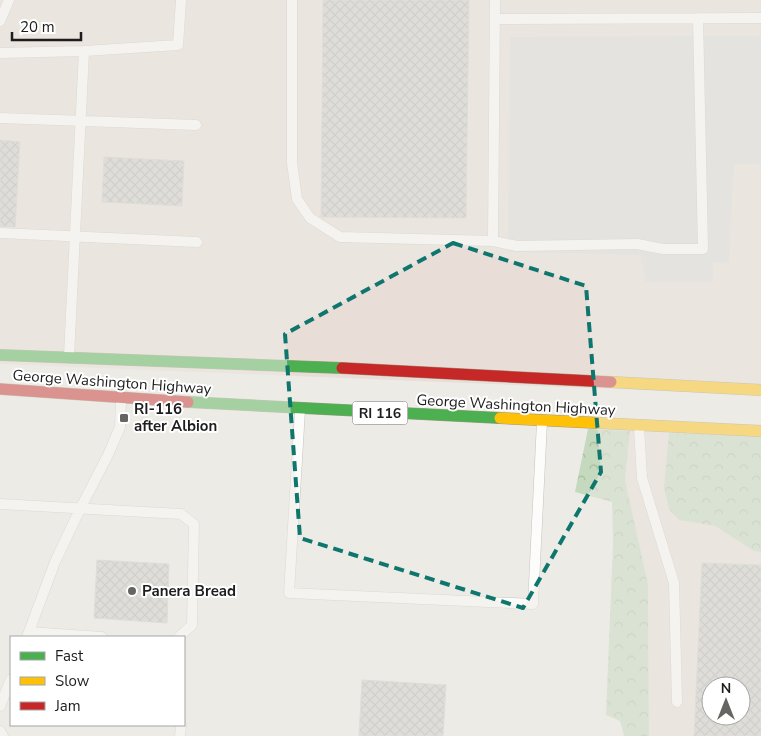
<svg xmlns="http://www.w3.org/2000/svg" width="761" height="736" font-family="'Nunito Sans',sans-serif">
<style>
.commercial{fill:#e9ddd8;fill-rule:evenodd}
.forest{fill:url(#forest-crowns)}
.parking{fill:#dadad7}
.building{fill:url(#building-cross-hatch);stroke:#cfcdc8;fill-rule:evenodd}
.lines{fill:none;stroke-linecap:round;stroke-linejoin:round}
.lane-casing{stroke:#c4c4c2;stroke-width:11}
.fast-casing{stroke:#a09b85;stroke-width:12}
.slow-casing{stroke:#a09b85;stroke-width:12}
.jam-casing{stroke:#a09b85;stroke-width:12}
.lane{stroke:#fcfcfb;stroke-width:10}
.fast{stroke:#4caf50;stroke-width:11}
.slow{stroke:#ffc107;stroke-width:11}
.jam{stroke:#c62828;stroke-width:11}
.marked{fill:none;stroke:#0f766e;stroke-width:4;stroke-dasharray:10 6;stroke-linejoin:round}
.poi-dot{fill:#656563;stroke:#fff;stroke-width:2}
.labels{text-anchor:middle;stroke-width:4;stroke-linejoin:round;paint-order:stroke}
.shield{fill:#fff;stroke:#616161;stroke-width:1}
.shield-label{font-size:14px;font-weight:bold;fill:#1d1d1d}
.street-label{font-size:15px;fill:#1d1d1d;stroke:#fff}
.poi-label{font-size:15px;font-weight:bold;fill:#1d1d1d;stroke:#fff;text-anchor:start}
</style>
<defs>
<pattern id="forest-crowns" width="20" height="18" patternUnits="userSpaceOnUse" patternTransform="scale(1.25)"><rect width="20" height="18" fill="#c4d9bd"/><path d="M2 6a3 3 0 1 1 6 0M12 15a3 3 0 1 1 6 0" fill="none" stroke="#a8baa2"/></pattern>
<pattern id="building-cross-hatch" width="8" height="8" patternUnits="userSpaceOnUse" patternTransform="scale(1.25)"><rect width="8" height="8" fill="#cecdc9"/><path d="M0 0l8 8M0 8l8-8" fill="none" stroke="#b0b0ac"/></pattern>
</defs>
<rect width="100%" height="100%" fill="#ecebe6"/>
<path class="commercial" d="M0,0H761V395L0,364Z
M630,431L669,433L679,520L715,526L754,551L761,552V736H649L648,584L625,480ZM711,686H741V716H711Z"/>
<path class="forest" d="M588,429L630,431L625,480L648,584L649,736H624L620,721L606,715L613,543L612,502L575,492Z
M669,433L761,436V552L754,551L715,526L679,520L669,509L664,487Z"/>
<path class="parking" d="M761,36V164H734L729,263L713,262V282H646L640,255L508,252L510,37Z"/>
<path class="building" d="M323,0H469L466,218L321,217Z
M0,140L20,142L15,227L0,226Z
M104,157L184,161L182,206L102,202Z
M97,560L169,564L167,623L94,618Z
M702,563L761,565V736H694ZM711,686H741V716H711Z
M362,680L446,685L443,736H359Z"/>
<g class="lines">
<defs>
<path id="lane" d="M292,0V163L297,199L310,218L340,237L493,241
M495,0L493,241L517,246L637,244L663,249H703L698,18
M495,19L761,18
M0,21L9,0
M0,53L84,51L178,45L181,0
M0,118L196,125
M0,233L197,242
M69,356L84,51
M300,410L289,593L533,604L542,422
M639,427L642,478L674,583L677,702
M0,504L181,514L194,524L192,625L179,637
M29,632L102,637
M27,637L55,562L80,509L108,455L120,427L121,401
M0,706L11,679
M0,731L3,736
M180,736L181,725"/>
<path id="fast" d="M0,355L342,368
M188,402L500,418"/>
<path id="slow" d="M611,382L761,390
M500,418L761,431"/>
<path id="jam" d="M342,368L611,382
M0,389L188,402"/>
</defs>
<use href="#lane" class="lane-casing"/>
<use href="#fast" class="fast-casing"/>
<use href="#slow" class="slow-casing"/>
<use href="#jam" class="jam-casing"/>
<use href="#lane" class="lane"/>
<use href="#fast" class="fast"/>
<use href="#slow" class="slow"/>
<use href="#jam" class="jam"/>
</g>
<path d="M0 0H761V736H0ZM453,243L586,286L601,472L523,608L300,538L285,334Z" fill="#ecebe6" fill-opacity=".55" fill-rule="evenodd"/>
<path class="marked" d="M453,243L586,286L601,472L523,608L300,538L285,334Z"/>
<g class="poi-dot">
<rect x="119" y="413" width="10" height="10" rx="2.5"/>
<circle cx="132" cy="591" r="5"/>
</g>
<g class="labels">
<rect class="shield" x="352.5" y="401.5" width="55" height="23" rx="4"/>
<g class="shield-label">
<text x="380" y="418">RI 116</text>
</g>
<g class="street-label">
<text transform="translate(112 382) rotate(4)" y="5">George Washington Highway</text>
<text transform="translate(516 405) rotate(3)" y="5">George Washington Highway</text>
</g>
<g class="poi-label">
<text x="134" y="414">RI-116<tspan x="134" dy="17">after Albion</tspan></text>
<text x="142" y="596">Panera Bread</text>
</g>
</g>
<rect x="10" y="636" width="175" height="90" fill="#ffffff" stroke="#a5a5a5"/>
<rect x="20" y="652" width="25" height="8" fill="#4caf50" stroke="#a5a5a5"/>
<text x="55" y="661" font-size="15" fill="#1d1d1d">Fast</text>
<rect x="20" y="677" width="25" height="8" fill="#ffc107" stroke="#a5a5a5"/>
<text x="55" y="686" font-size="15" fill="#1d1d1d">Slow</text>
<rect x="20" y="702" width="25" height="8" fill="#c62828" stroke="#a5a5a5"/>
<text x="55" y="711" font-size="15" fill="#1d1d1d">Jam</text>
<g transform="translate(726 701)"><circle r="24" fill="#ffffff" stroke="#a5a5a5"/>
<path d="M0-4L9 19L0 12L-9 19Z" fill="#656563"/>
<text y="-8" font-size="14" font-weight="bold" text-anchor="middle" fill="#1d1d1d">N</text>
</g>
<path d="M12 32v8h69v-8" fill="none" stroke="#1d1d1d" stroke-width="2.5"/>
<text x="20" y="32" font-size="15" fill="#1d1d1d" stroke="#ffffff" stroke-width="4" paint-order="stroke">20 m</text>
</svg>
